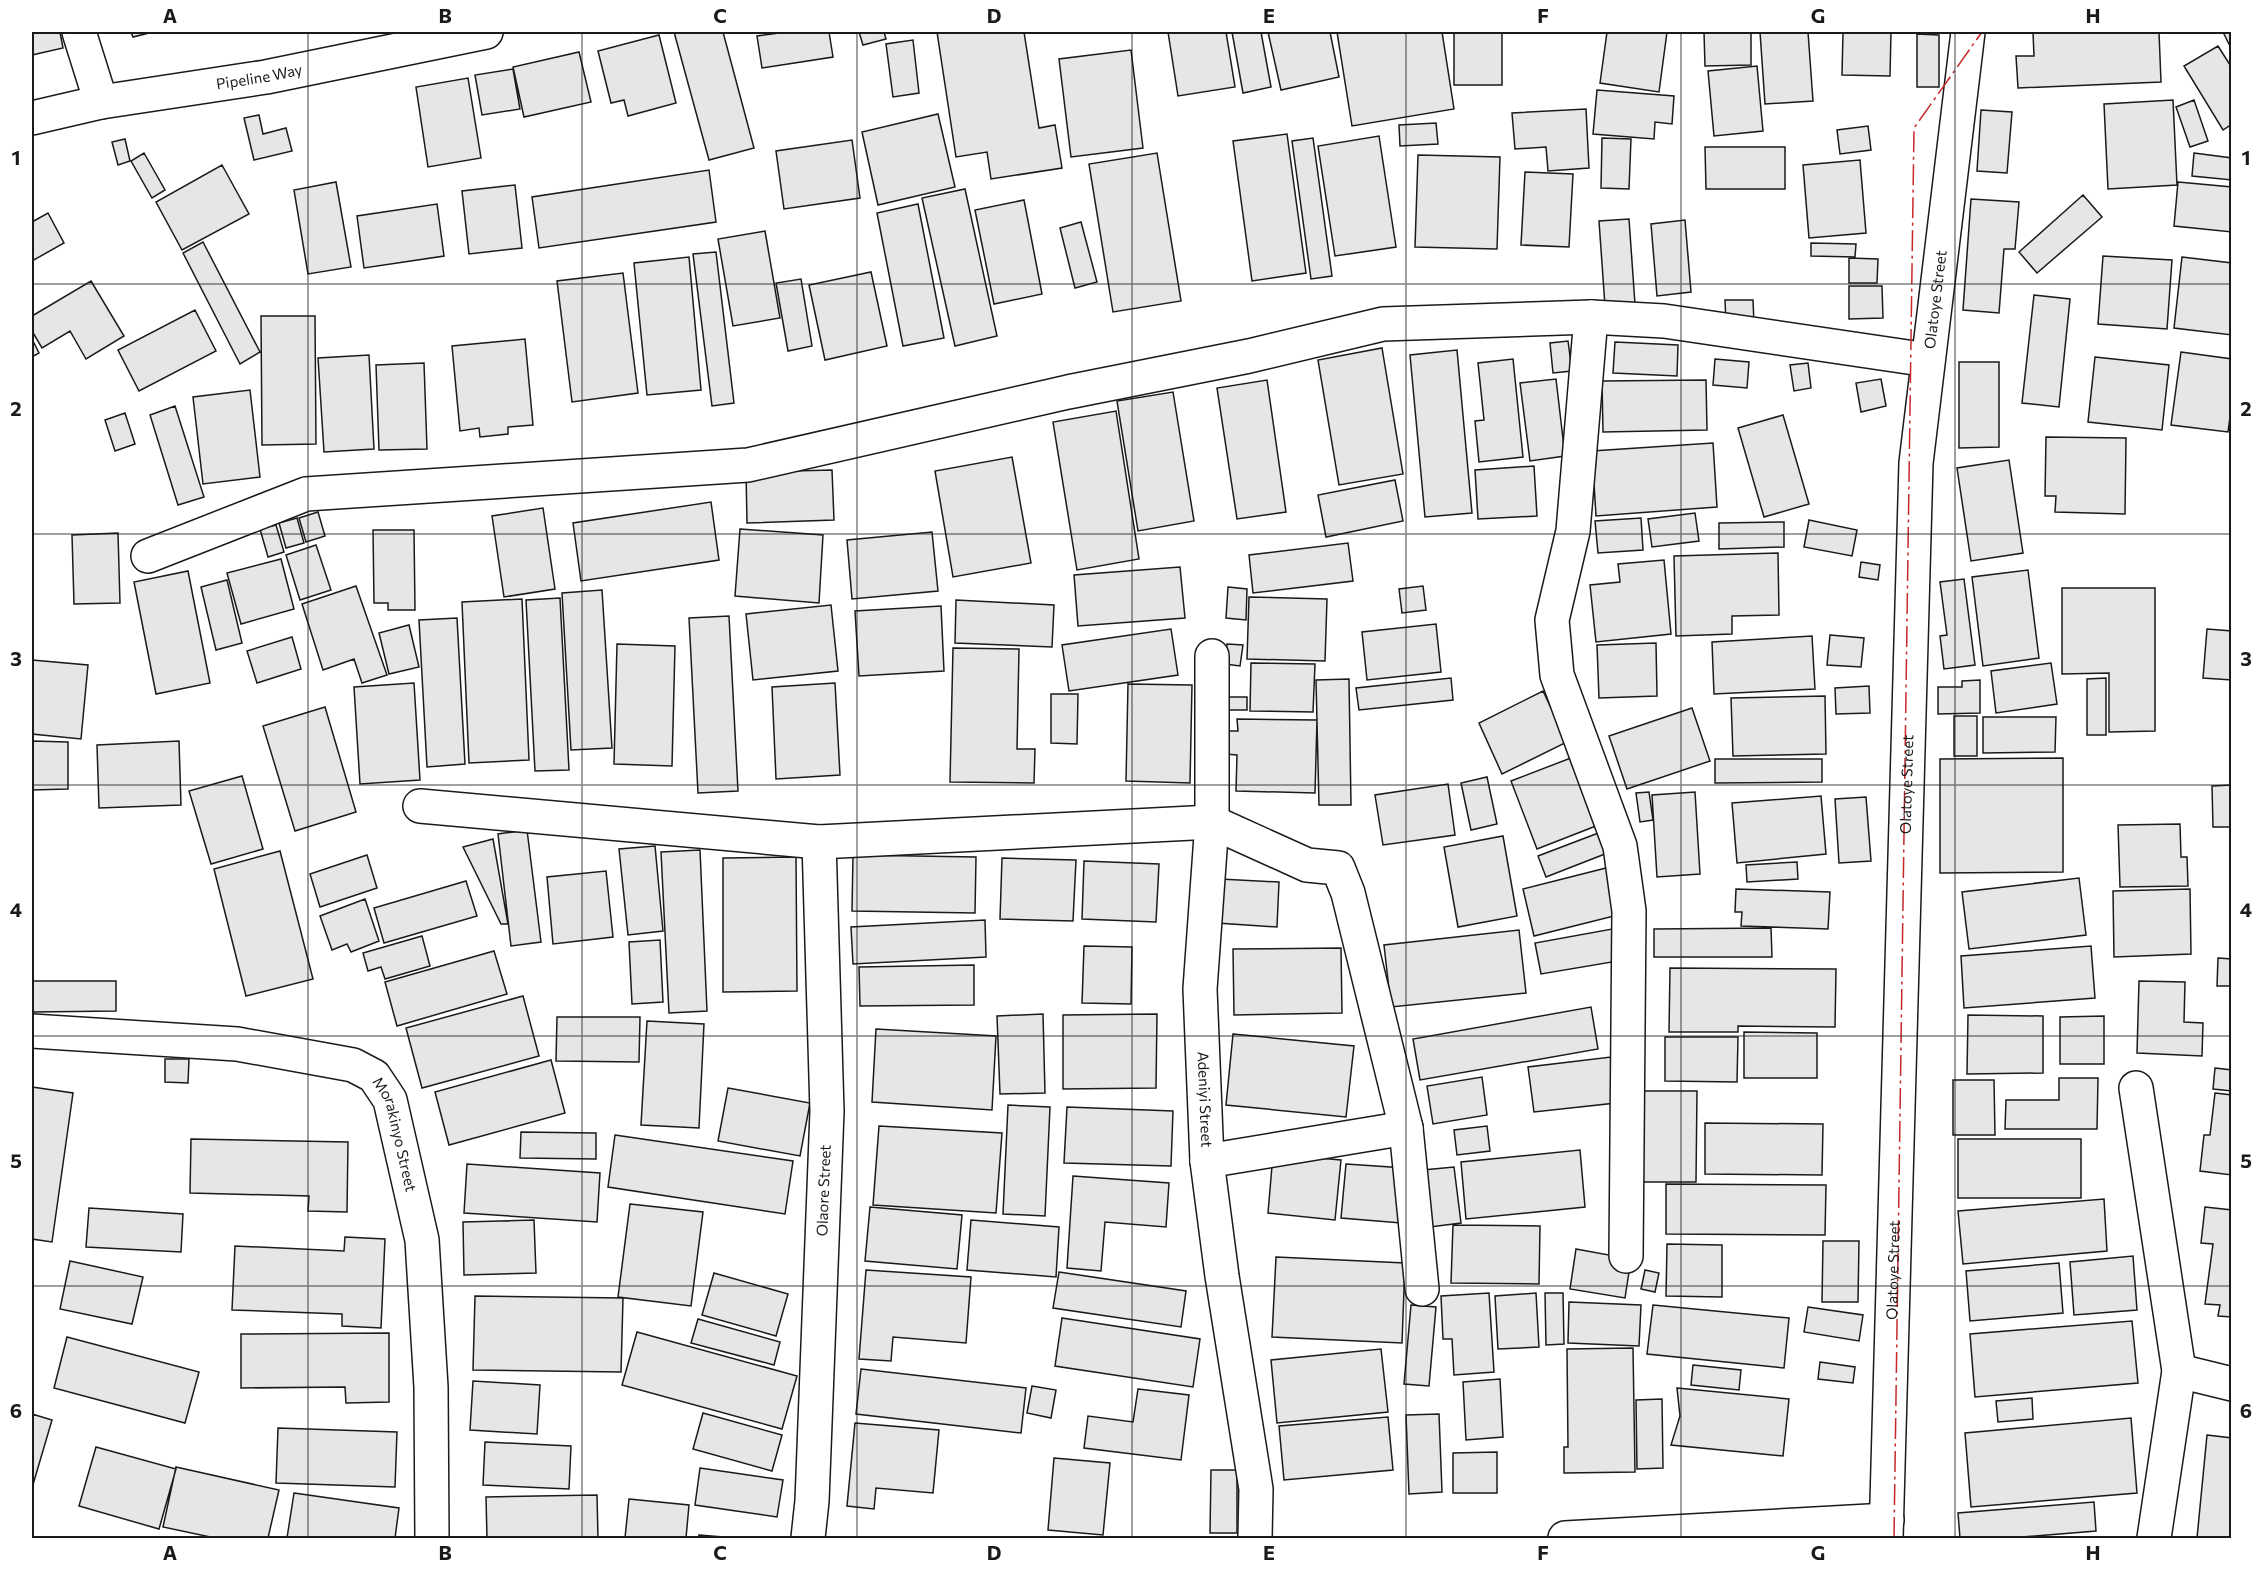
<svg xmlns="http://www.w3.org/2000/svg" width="2263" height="1570" font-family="Commissioner,sans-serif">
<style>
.building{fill:#e6e6e6;stroke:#1a1a1a;stroke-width:1.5}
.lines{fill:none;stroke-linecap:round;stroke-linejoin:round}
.street-casing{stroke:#1a1a1a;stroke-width:36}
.street{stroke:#fff;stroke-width:33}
.power{stroke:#c62828;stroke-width:1.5;stroke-dasharray:21 4.5 3 4.5;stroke-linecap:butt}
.grid{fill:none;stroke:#1a1a1a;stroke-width:1.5;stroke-opacity:0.55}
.labels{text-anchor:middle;stroke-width:4.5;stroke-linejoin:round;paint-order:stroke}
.street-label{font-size:15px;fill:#1a1a1a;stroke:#fff}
.neatline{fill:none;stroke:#1a1a1a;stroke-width:2}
.grid-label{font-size:20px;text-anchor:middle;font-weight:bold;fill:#1a1a1a}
</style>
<rect width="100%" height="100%" fill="#fff"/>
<path class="building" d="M32,32H60L63,48L32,55Z
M131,32H153L133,37Z
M674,32H723L754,148L709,160Z
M787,32H829L833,57L762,68L757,36Z
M859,32H884L886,39L863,45Z
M937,32H1024L1039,128L1055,125L1062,168L991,179L987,152L956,157Z
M1168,32H1226L1235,87L1178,96Z
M1232,32H1261L1271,87L1243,93Z
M1268,32H1330L1339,77L1281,90Z
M1337,32H1442L1454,109L1352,126Z
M1454,32H1502V85H1454Z
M1607,32H1667L1659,92L1600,83Z
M1704,32H1751V65L1705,66Z
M1760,32H1808L1813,101L1765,104Z
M1843,32H1891L1890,76L1842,75Z
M2033,32H2159L2161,82L2018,88L2016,56H2034Z
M2223,32H2232V43L2229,44Z
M1917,34L1939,35V87H1917Z
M659,35L676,103L628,116L624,100L611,103L598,51Z
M913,40L919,93L893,97L886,44Z
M2218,46L2232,68V124L2223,130L2184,66Z
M1131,50L1143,148L1071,157L1059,59Z
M579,52L591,102L524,117L513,67Z
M1757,66L1763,131L1714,136L1708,71Z
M513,69L520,109L482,115L475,75Z
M468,78L481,158L428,167L416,87Z
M1597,90L1674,96L1672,124L1655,122L1654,139L1593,134Z
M2173,100L2177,185L2108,189L2104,104Z
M2194,100L2208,141L2190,147L2176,107Z
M1586,109L1589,168L1548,171L1546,147L1515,149L1512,113Z
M1981,110L2012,112L2007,173L1977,171Z
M938,114L955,187L878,205L862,132Z
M259,115L263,134L286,128L292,151L254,160L244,118Z
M1436,123L1438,144L1400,146L1399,125Z
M1868,126L1871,150L1840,154L1837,130Z
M1287,134L1306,273L1252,281L1233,141Z
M1379,136L1396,247L1335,256L1318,146Z
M1313,138L1332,276L1311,279L1292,141Z
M1602,138L1631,139L1629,189L1601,188Z
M125,139L130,161L118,165L112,142Z
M852,140L860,198L784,209L776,151Z
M1705,147H1785V189H1706Z
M144,153L165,190L152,198L131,161Z
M1157,153L1181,301L1113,312L1089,164Z
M2194,153L2232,158V180L2192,176Z
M1418,155L1500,157L1497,249L1415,247Z
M1860,160L1866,233L1809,238L1803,165Z
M222,165L249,214L182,250L156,202Z
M709,170L716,222L539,248L532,197Z
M1525,172L1573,174L1569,247L1521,245Z
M336,182L351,267L308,274L294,190Z
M2178,182L2232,187V232L2174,226Z
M515,185L522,248L469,254L462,191Z
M965,189L997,336L955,346L922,198Z
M2083,195L2102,217L2037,273L2019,252Z
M1971,199L2019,202L2015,249H2004L1999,313L1963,310Z
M1024,200L1042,294L994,304L975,210Z
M437,204L444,256L364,268L357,216Z
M918,204L944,338L903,346L877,213Z
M48,213L64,243L32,261V222Z
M1629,219L1635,304L1605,306L1599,221Z
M1685,220L1691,292L1657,296L1651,224Z
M1081,222L1097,282L1075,288L1060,228Z
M765,231L780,318L733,326L718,239Z
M203,242L260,352L240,364L183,253Z
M1811,243L1856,244L1855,257L1811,256Z
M716,252L734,403L712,406L693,254Z
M2103,256L2172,260L2167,329L2098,324Z
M689,257L701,390L647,395L634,263Z
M2182,257L2232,263V335L2174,328Z
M1849,258L1878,259L1877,283H1849Z
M871,272L887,346L825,360L809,285Z
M623,273L638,393L572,402L557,281Z
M801,279L812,346L788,351L776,283Z
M91,281L124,336L86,359L70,331L42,348L32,331V316Z
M1849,286H1882L1883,318L1849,319Z
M2034,295L2070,299L2059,407L2022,403Z
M1725,300H1753L1754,324L1726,325Z
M195,310L216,351L139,391L118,350Z
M261,316H315L316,444L262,445Z
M32,339L39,353L32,357Z
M525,339L533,425L508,427V434L480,437L479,428L460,431L452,346Z
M1568,341L1572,371L1553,373L1550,343Z
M1615,342L1678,345L1677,376L1613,373Z
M1382,348L1403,474L1339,485L1318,360Z
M1457,350L1472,513L1425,517L1410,355Z
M2181,352L2232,359V402L2228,432L2171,425Z
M369,355L374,449L324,452L318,358Z
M2095,357L2169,365L2162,430L2088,422Z
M1513,359L1523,457L1479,462L1475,421L1484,420L1478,363Z
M1715,359L1749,362L1747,388L1713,385Z
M1959,362H1999V447L1959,448Z
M424,363L427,449L379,450L376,365Z
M1808,363L1811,388L1794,391L1790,365Z
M1556,379L1565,456L1530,461L1520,383Z
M1881,379L1886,406L1861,412L1856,383Z
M1267,380L1286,512L1237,519L1217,388Z
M1706,380L1707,430L1603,432L1602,381Z
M250,390L260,477L203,484L193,397Z
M1173,392L1194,521L1138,531L1117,401Z
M175,406L204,497L178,505L150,415Z
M1116,411L1139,559L1077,570L1053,422Z
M125,413L135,444L115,451L105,420Z
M1783,415L1809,504L1764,517L1738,428Z
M2046,437L2126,438L2125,514L2055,512L2056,496H2045Z
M1713,443L1717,507L1596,516L1592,451Z
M1012,457L1031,563L953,577L935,471Z
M2009,460L2023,553L1971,561L1957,468Z
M1534,466L1537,516L1478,519L1475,470Z
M832,470L834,520L747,523L746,472Z
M1395,480L1403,521L1326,537L1318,495Z
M711,502L719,560L581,581L573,523Z
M543,508L555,589L504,597L492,516Z
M318,512L325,536L306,542L299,518Z
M1695,513L1699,541L1652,547L1648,519Z
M297,518L304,543L286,548L279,523Z
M1641,518L1643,550L1598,553L1595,521Z
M1809,520L1857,530L1852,556L1804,547Z
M1784,522V547L1719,549V523Z
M276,525L284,552L268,557L260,529Z
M740,529L823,535L819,603L735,596Z
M373,530H414L415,610H388V603H374Z
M932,532L938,591L852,599L847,540Z
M118,533L120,603L74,604L72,535Z
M1348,543L1353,581L1253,593L1249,555Z
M316,545L331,590L300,600L286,555Z
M1778,553L1779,615L1732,616V634L1676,636L1674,556Z
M281,559L294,609L241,624L227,573Z
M1664,560L1671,634L1596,642L1590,585L1620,582L1618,564Z
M1861,562L1880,565L1878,580L1859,577Z
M1180,567L1185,618L1078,626L1074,575Z
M2028,570L2039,658L1983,666L1972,577Z
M188,571L210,683L156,694L134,582Z
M1964,579L1975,665L1944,669L1940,636L1947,635L1940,582Z
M227,580L242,643L216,650L201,587Z
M356,586L387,675L362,683L354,659L323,670L302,604Z
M1423,586L1426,610L1402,613L1399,589Z
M1228,587L1247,589L1246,620L1226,618Z
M2062,588H2155V731L2109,732V673L2062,674Z
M602,590L612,748L571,750L562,593Z
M1249,597L1327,599L1325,661L1247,659Z
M560,598L569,770L535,771L526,600Z
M522,599L529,760L469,763L462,602Z
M956,600L1054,605L1052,647L955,643Z
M831,605L838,671L753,680L746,614Z
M941,606L944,671L859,676L855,611Z
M729,616L738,791L698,793L689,618Z
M457,618L465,764L427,767L419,620Z
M1436,624L1441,672L1367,680L1362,632Z
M409,625L419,667L389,674L379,633Z
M1171,629L1178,675L1069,691L1062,645Z
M2207,629L2232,631V680L2203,678Z
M1830,635L1864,638L1861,667L1827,665Z
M1812,636L1815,689L1714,694L1712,642Z
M292,637L301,669L257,683L247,651Z
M1656,643L1657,696L1599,698L1597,645Z
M617,644L675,646L672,766L614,764Z
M1227,644L1243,645L1240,666L1225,664Z
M953,648L1019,649L1017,749H1035L1034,783L950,782Z
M32,660L88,665L81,739L32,734Z
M1251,663L1315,664L1313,712L1250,711Z
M2051,663L2057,704L1996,713L1991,671Z
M1451,678L1453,700L1359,710L1356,688Z
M2106,678V735H2087V679Z
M1349,679L1351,805H1319L1316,680Z
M1980,680V713L1938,714V687H1962V681Z
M414,683L420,780L360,784L354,687Z
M835,683L840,775L776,779L772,687Z
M1128,684L1192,685L1190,783L1126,781Z
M1869,686L1870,713L1836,714L1835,688Z
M1543,691L1567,742L1502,774L1479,723Z
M1051,694H1078L1077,744L1051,743Z
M1825,696L1826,754L1733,756L1731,698Z
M1228,697H1247V710H1228Z
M325,707L356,812L295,831L263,726Z
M1692,708L1710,761L1627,789L1609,736Z
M1954,716H1977V756H1954Z
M1983,717H2056L2055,752L1983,753Z
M1237,719L1317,720L1315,793L1236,791L1237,755L1225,754L1226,731H1238Z
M32,741L68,742V789L32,790Z
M179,741L181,805L99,808L97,745Z
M1576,756L1601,824L1537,849L1511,781Z
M2063,758V872L1940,873V759Z
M1715,759H1822V782L1715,783Z
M242,776L263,849L211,864L189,791Z
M1487,777L1497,824L1471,830L1461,783Z
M1448,784L1455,835L1383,845L1375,795Z
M2232,785V827H2213L2212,786Z
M1649,792L1653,820L1640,822L1636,793Z
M1695,792L1700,874L1657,877L1652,795Z
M1821,796L1826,854L1737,863L1732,803Z
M1866,797L1871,861L1839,863L1835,799Z
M2180,824L2181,857H2187L2188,886L2120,887L2118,825Z
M527,830L541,942L511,946L498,834Z
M1601,832L1610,852L1546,877L1538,856Z
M1503,836L1517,916L1458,927L1444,847Z
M493,839L508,924H501L463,847Z
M655,846L663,931L628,935L619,849Z
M700,850L707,1011L669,1013L661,852Z
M280,851L313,979L246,996L214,869Z
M367,855L377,888L320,907L310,874Z
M853,855L976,857L975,913L852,911Z
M796,857L797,991L723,992V858Z
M1002,858L1076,860L1073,921L1000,919Z
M1084,861L1159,864L1156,922L1082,919Z
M1797,862L1798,879L1747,882L1746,865Z
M1610,867L1622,914L1534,936L1523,889Z
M606,871L613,937L553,944L547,877Z
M2079,878L2086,935L1969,949L1962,892Z
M1220,879L1279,882L1277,927L1217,923Z
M466,881L477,916L384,943L374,908Z
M1736,889L1830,892L1828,929L1741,926L1742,912H1735Z
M2190,889L2191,954L2114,957L2113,891Z
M365,899L379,941L351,952L347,944L332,950L320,916Z
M985,920L986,957L853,964L851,927Z
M1771,928L1772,957H1654V929Z
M1612,929L1618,961L1541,974L1535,943Z
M1519,930L1526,993L1391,1007L1384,945Z
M422,936L430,966L385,979L381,967L368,971L363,953Z
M660,940L663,1002L632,1004L629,942Z
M1084,946L1132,947L1131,1004L1082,1003Z
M2091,946L2095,998L1964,1008L1961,956Z
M1341,948L1342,1013L1234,1015L1233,949Z
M494,951L507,994L397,1026L385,982Z
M2218,958L2232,959V986H2217Z
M974,965V1005L860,1006L859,967Z
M1670,968L1836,969L1835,1027L1738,1026V1032H1669Z
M32,981H116V1011L33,1012Z
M2139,981L2185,982L2184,1022L2203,1023L2202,1056L2137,1053Z
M523,996L539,1056L422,1088L406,1028Z
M1591,1007L1598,1049L1420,1080L1413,1039Z
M1043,1014L1045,1093L1000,1094L997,1016Z
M1157,1014L1156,1088L1063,1089V1015Z
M1968,1015L2043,1016V1073L1967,1074Z
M2104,1016V1064H2060V1017Z
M557,1017H640L639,1062L556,1061Z
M647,1021L704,1024L699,1128L641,1125Z
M876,1029L996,1036L992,1110L872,1102Z
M1744,1032L1817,1033V1078H1744Z
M1233,1034L1354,1046L1346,1117L1226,1105Z
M1665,1037H1738L1737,1082L1665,1081Z
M1611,1057L1616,1103L1534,1112L1528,1067Z
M165,1059H189L188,1083L165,1082Z
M551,1060L565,1113L449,1145L435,1092Z
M2215,1068L2232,1070V1091L2213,1089Z
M1482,1077L1487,1115L1433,1124L1427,1086Z
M2059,1078H2098L2097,1129H2005L2006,1100H2059Z
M1953,1080H1994L1995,1135H1953Z
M32,1087L73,1093L52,1242L32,1239Z
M728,1088L810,1103L800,1156L718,1141Z
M1639,1091H1697L1696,1182H1637Z
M2215,1093L2232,1095V1175L2200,1171L2204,1135H2210Z
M1008,1105L1050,1107L1045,1216L1003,1214Z
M1067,1107L1173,1111L1171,1166L1064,1163Z
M1705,1123L1823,1124L1822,1175L1705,1174Z
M879,1126L1002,1133L996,1213L873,1205Z
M1487,1126L1490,1151L1457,1155L1454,1130Z
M521,1132L596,1133V1159L520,1158Z
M615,1135L793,1161L785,1214L608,1187Z
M191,1139L348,1142L347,1212L308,1211L309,1196L190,1193Z
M1958,1139H2081V1198H1958Z
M1580,1150L1585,1207L1466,1219L1461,1162Z
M1273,1154L1341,1160L1335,1220L1268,1213Z
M467,1164L600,1173L597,1222L464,1213Z
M1346,1164L1405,1168L1401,1223L1341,1218Z
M1454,1167L1461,1223L1430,1227L1423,1170Z
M1073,1176L1169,1183L1166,1227L1105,1222L1101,1271L1067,1268Z
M1666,1184L1826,1185L1825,1235L1666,1234Z
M2104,1199L2107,1251L1963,1264L1958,1211Z
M630,1204L703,1212L691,1306L618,1297Z
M870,1207L962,1215L957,1269L865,1261Z
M2205,1207L2232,1210V1317L2218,1316L2220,1305L2205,1304L2213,1244L2201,1243Z
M89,1208L183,1214L181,1252L86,1247Z
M534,1220L536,1273L464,1275L463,1222Z
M971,1220L1059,1227L1056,1277L967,1270Z
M1453,1225L1540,1226L1539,1284L1451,1283Z
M345,1237L385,1239L381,1328L342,1326V1314L232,1310L235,1246L344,1251Z
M1823,1241H1859L1858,1302H1822Z
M1667,1244L1722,1245V1297L1666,1296Z
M1576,1249L1631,1259L1625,1298L1570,1289Z
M2133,1256L2137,1310L2074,1315L2070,1262Z
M1276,1257L1405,1263L1402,1343L1272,1337Z
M70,1261L143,1277L132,1324L60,1309Z
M2059,1263L2063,1313L1970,1321L1966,1271Z
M866,1270L971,1277L966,1343L893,1337L891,1361L859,1359Z
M1645,1270L1659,1273L1655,1292L1641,1289Z
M1059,1272L1186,1291L1181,1327L1053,1308Z
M714,1273L788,1294L776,1336L702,1315Z
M1489,1293L1494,1372L1454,1375L1452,1339H1443L1441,1296Z
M1536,1293L1539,1347L1498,1349L1495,1296Z
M1545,1293H1563L1564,1344L1546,1345Z
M475,1296L623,1298L621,1372L473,1370Z
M1569,1302L1641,1305L1639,1346L1568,1343Z
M1411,1305L1436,1307L1429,1386L1404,1384Z
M1653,1305L1789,1318L1784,1368L1647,1354Z
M1808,1307L1863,1315L1859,1341L1804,1332Z
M1062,1318L1200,1339L1193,1387L1055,1366Z
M698,1319L780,1342L774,1365L691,1343Z
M2132,1321L2138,1383L1975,1397L1970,1334Z
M637,1332L797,1376L782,1429L622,1385Z
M389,1333V1402L346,1403L345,1387L241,1388V1334Z
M67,1337L199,1372L185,1423L54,1388Z
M1633,1348L1635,1472L1564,1473V1447H1568L1567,1349Z
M1381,1349L1388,1412L1277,1423L1271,1360Z
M1820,1362L1855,1367L1853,1383L1818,1379Z
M1693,1365L1741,1370L1739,1390L1691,1385Z
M861,1369L1026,1388L1021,1433L856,1414Z
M1500,1379L1503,1437L1466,1440L1463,1382Z
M473,1381L540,1385L537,1434L470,1430Z
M1032,1386L1056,1390L1051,1418L1027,1413Z
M1677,1388L1789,1399L1783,1456L1671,1445L1680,1416Z
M1138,1389L1189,1395L1181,1460L1084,1448L1088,1416L1133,1422Z
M2032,1398L2033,1419L1998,1422L1996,1401Z
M1662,1399L1663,1468L1637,1469L1636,1400Z
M703,1413L782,1435L772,1471L693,1449Z
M32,1414L52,1420L32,1488Z
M1439,1414L1442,1492L1409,1494L1406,1415Z
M1388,1417L1393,1470L1284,1480L1279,1426Z
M2131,1418L2137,1493L1971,1507L1965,1433Z
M855,1423L939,1430L933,1493L876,1488L874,1509L847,1506Z
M278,1428L397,1432L395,1487L276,1483Z
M2207,1435L2232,1438V1538H2197Z
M485,1442L571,1446L569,1489L483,1485Z
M96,1447L176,1469L159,1529L79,1506Z
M1497,1452V1493H1453V1453Z
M1054,1458L1110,1463L1103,1535L1048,1530Z
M176,1467L279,1490L268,1538H215L163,1527Z
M700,1468L783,1480L777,1517L695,1505Z
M1211,1470H1237V1533H1210Z
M294,1493L399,1508L395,1538H287Z
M597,1495L598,1538H487L486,1497Z
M629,1499L689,1505L686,1538H625Z
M2094,1502L2096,1531L2009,1538H1960L1958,1513Z
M699,1535L736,1538H698Z"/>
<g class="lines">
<defs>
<g id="street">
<path d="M79,32L101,102"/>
<path id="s1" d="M32,118L101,102L266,77L486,32"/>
<path d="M1591,317L1573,531L1552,620L1557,675L1620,846L1629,911L1626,1256"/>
<path d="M148,556L306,494L748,465L1068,392L1249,356L1383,324L1591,317L1664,321L1928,360"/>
<path id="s2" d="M1212,656V822L1200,989L1207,1161L1222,1276L1256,1489L1255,1538"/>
<path d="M420,806L819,842L1212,822L1307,865L1338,868L1348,893L1406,1128L1422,1289"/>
<path id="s3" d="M32,1031L237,1044L353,1065L374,1076L390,1100L422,1240L431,1387L432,1538"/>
<path d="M2136,1088L2179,1371L2154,1538"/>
<path d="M1207,1161L1406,1128"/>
<path d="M2179,1371L2232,1384"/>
<path id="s4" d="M808,1538L812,1501L827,1111L819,842"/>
<path d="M1565,1538L1887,1520"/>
<path id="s5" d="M1886,1538L1916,463L1968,32"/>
</g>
</defs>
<use href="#street" class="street-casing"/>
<use href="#street" class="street"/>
<path class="power" d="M1894,1538L1914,128L1982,32"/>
</g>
<path class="grid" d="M308,32V1538M582,32V1538M857,32V1538M1132,32V1538M1406,32V1538M1681,32V1538M1955,32V1538M32,284H2232M32,534H2232M32,785H2232M32,1036H2232M32,1286H2232"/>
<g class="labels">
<g class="street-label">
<text dy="5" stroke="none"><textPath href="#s1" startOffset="231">Pipeline Way</textPath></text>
<text dy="5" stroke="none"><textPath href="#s5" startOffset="1240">Olatoye Street</textPath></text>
<text dy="5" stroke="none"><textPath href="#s5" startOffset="754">Olatoye Street</textPath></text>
<text dy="5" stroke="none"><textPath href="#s2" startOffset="444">Adeniyi Street</textPath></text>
<text dy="5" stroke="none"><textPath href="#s3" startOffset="410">Morakinyo Street</textPath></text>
<text dy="5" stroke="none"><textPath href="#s4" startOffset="348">Olaore Street</textPath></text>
<text dy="5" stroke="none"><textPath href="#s5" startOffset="268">Olatoye Street</textPath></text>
</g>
</g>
<rect width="2263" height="1570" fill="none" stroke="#ffffff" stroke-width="66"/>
<rect x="33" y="33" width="2197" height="1504" class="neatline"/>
<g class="grid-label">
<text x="170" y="23">A</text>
<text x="445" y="23">B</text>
<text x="720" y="23">C</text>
<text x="994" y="23">D</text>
<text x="1269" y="23">E</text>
<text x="1543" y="23">F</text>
<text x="1818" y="23">G</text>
<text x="2093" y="23">H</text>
<text x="16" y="165">1</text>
<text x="2246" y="165">1</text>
<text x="16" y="416">2</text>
<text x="2246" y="416">2</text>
<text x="16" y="666">3</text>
<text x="2246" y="666">3</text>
<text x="16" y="917">4</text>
<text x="2246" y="917">4</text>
<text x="16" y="1168">5</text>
<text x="2246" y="1168">5</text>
<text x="16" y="1418">6</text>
<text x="2246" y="1418">6</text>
<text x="170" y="1560">A</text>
<text x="445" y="1560">B</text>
<text x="720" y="1560">C</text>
<text x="994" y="1560">D</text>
<text x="1269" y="1560">E</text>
<text x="1543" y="1560">F</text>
<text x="1818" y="1560">G</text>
<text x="2093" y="1560">H</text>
</g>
</svg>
